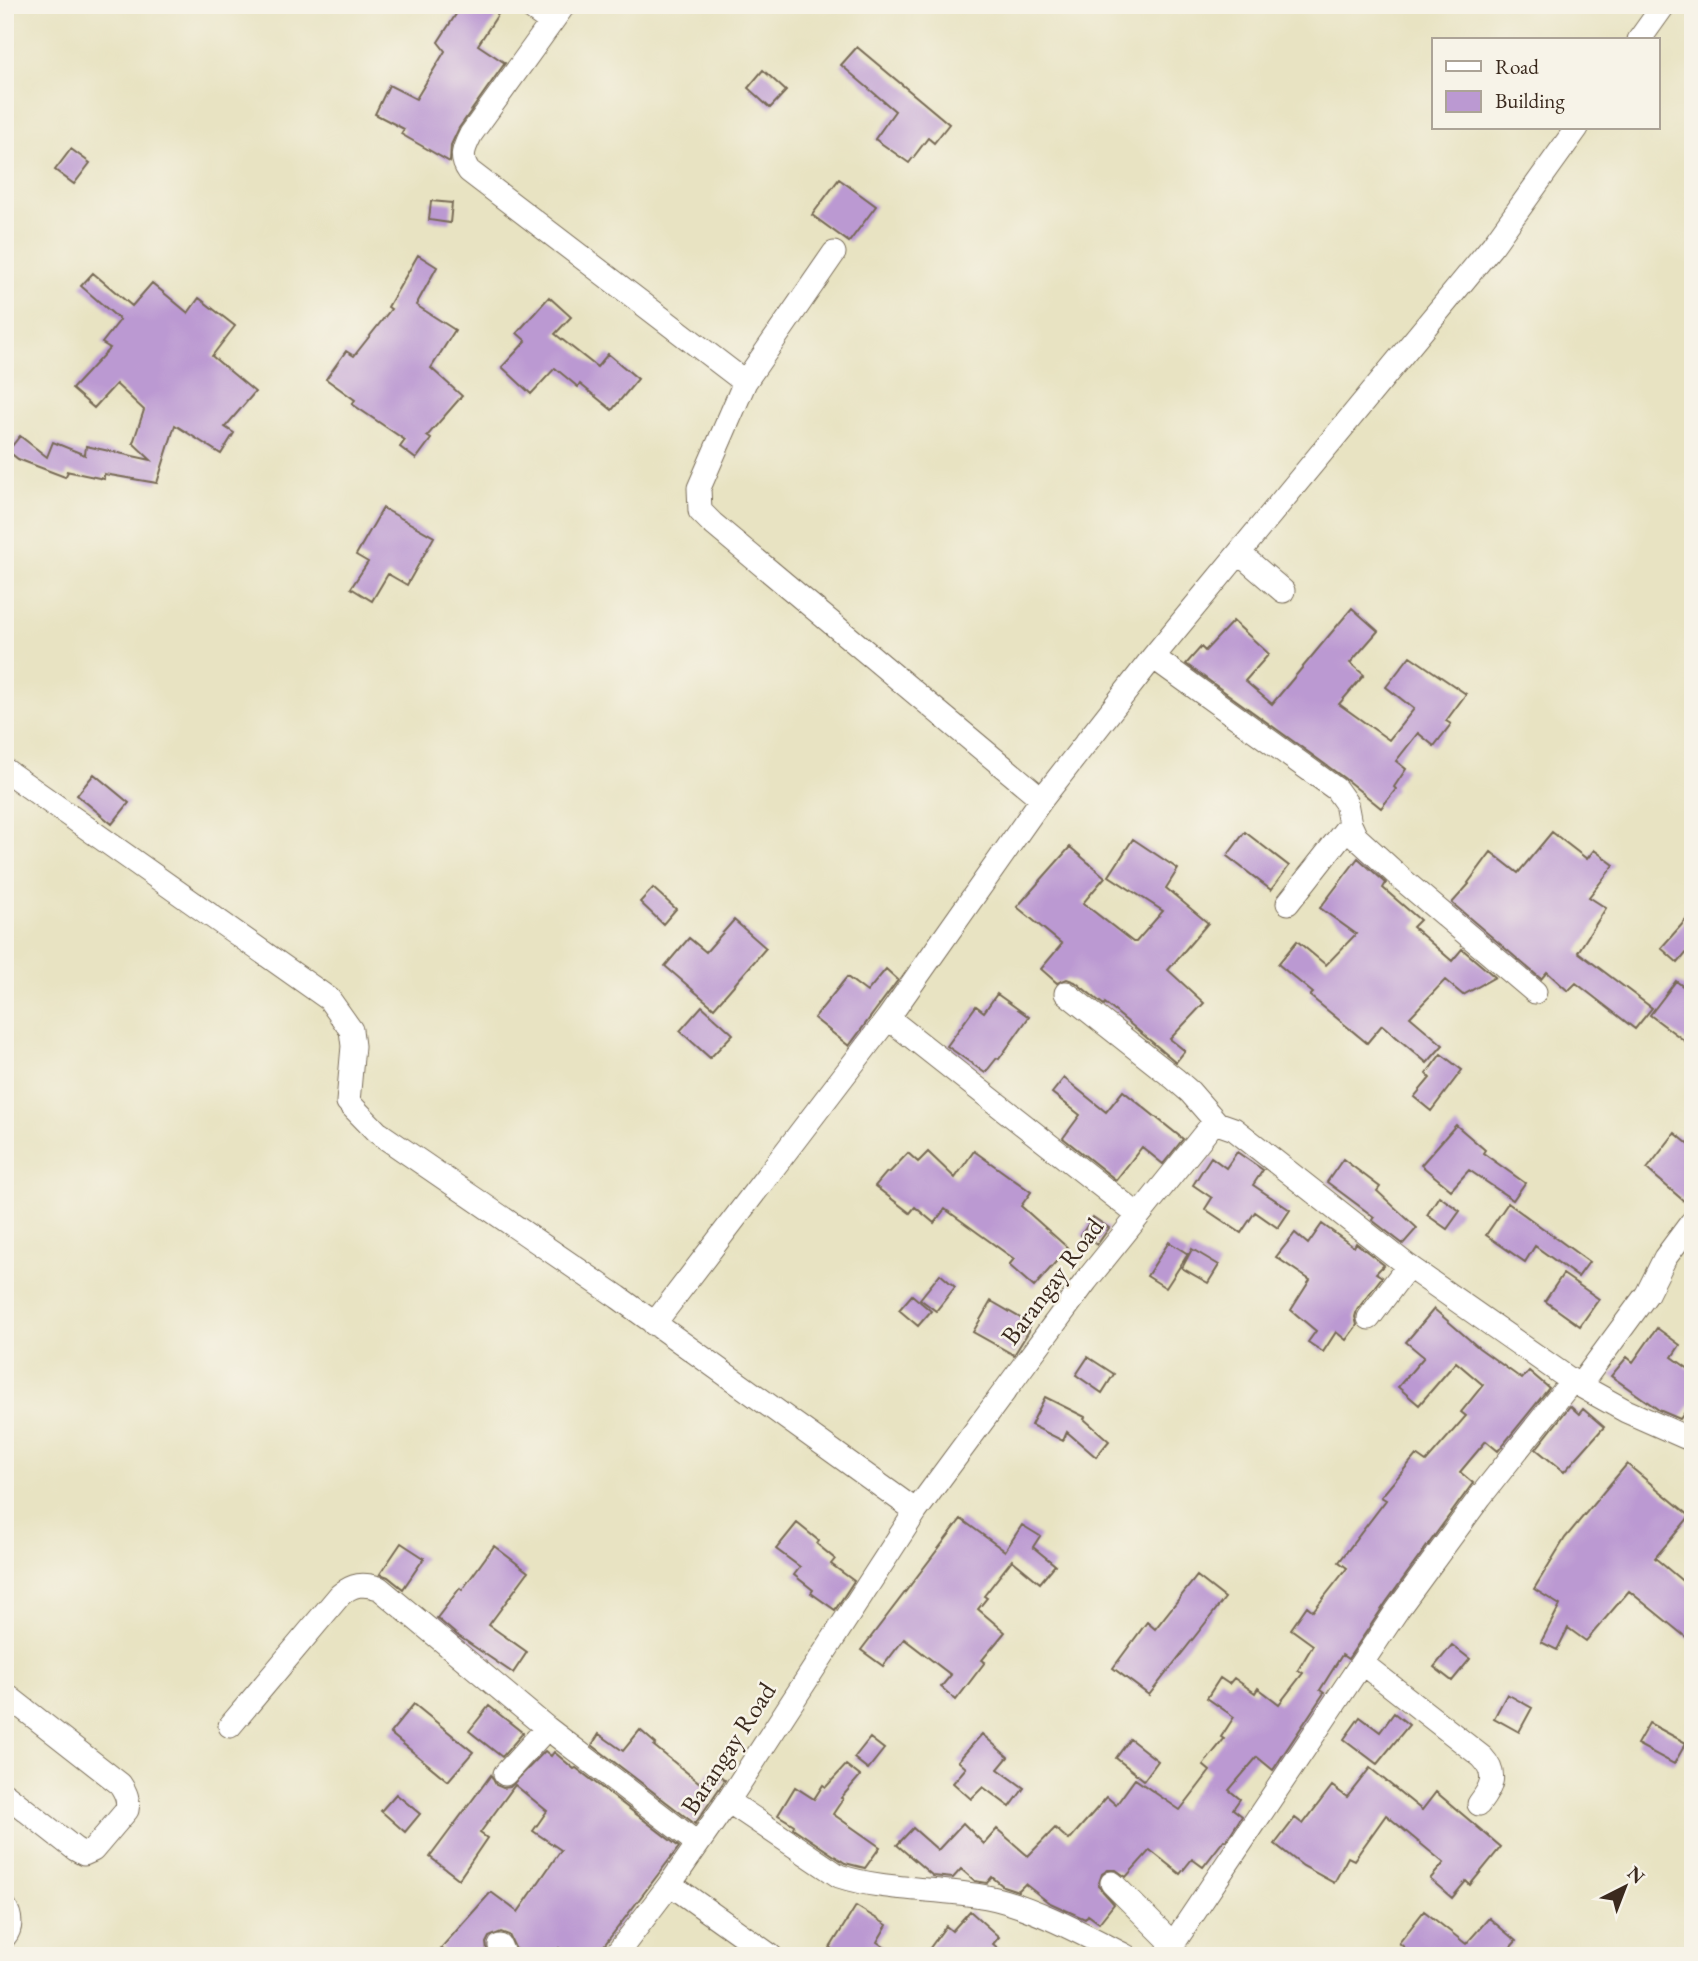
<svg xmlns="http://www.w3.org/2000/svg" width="1698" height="1961" font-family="'EB Garamond',serif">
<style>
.building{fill:#bb99d2}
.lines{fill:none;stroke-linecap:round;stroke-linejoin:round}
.minor-casing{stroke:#786b57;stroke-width:25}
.minor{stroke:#fff;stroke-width:23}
.labels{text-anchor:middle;stroke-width:5;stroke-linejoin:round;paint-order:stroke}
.street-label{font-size:26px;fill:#3b2a1e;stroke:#f7f3e8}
</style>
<rect width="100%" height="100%" fill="#f7f3e8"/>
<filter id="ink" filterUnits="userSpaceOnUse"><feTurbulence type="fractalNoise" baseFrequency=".0143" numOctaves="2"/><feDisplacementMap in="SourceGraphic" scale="14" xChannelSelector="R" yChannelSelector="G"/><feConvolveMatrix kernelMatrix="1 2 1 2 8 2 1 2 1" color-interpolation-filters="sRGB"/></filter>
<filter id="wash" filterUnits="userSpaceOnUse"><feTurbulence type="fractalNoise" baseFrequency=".00686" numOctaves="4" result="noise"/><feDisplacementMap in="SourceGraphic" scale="28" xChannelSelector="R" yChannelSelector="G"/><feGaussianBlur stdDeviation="1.57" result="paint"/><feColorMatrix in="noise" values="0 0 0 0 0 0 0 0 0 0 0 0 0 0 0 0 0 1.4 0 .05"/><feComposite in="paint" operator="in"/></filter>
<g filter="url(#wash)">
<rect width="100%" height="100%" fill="#e8e3c2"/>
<g id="blocks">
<path class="building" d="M462,5H504L478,45L505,63L459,128L451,145L450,162L401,134L404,129L375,114L389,85L416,99L445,51L438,42Z
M857,47L949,124L934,143L928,138L909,163L875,139L895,111L841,65Z
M763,70L786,91L770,108L748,88Z
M71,149L90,163L74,184L55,170Z
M839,179L876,206L849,242L812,215Z
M431,201L452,203L450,223L429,220Z
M418,255L437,267L416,305L455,330L431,368L462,396L427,436L431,439L416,459L400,447L405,440L352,404L355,400L326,379L346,351L354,356L391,309L388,307Z
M93,273L132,306L152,283L188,313L199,298L235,326L212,356L255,392L225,427L234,433L221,454L175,425L157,483L104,474V479L66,471L68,472L65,477L18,459L8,451L20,436L47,457L53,442L85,455L86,446L151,460L133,443L144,410L116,384L94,408L72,389L110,348L102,343L120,320L81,286Z
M549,297L571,317L555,334L597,367L608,354L638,379L612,410L580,384L578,387L555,368L531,394L502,367L526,341L517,333Z
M383,508L434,537L407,585L388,574L372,601L351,588L368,562L356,555Z
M1352,608L1378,631L1350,663L1364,675L1339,704L1389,740L1414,709L1386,687L1410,656L1466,694L1446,721L1451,724L1434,746L1418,733L1396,761L1406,769L1394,787L1396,789L1381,808L1344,778L1186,664L1201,647L1205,651L1233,621L1269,654L1245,681L1272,704Z
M94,774L129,803L112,824L77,795Z
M1245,832L1289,866L1271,890L1227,856Z
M1552,832L1587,859L1594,850L1614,865L1589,897L1606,908L1578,952L1652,1008L1635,1029L1576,983L1568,991L1547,972L1541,979L1452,903L1469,884L1468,883L1491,852L1518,873Z
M1133,839L1178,869L1166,888L1208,923L1168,970L1204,1003L1170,1039L1185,1051L1176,1062L1105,1003L1104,1005L1075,982L1067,979L1057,983L1041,969L1062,944L1017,907L1070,847L1105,877L1083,903L1133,942H1136L1163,911L1109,876Z
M1358,858L1386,883L1383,888L1420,920L1413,927L1452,961L1462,949L1495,977L1463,995L1445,980L1410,1017L1443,1045L1427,1063L1382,1025L1367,1043L1310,996L1313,993L1278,964L1297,941L1326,965L1356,934L1320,908Z
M653,888L676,909L663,924L640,902Z
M1693,912V945L1678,963L1661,948Z
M734,920L766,948L714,1008L665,966L689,938L706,952Z
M886,969L898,980L849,1046L814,1018L847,977L867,992Z
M1676,981L1693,994V1047L1650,1015Z
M997,994L1029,1017L999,1059L997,1058L985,1073L947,1046L976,1006L984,1012Z
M702,1006L733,1034L710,1058L680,1031Z
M1441,1054L1462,1070L1431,1111L1414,1097L1430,1078L1426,1074Z
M1064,1078L1106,1112L1123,1091L1183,1139L1163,1164L1142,1147L1116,1180L1063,1138L1080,1115L1052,1093Z
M1456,1125L1485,1150L1483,1153L1525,1183L1513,1200L1469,1170L1451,1190L1421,1165Z
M1675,1133L1693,1148V1209L1647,1169Z
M974,1151L1031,1192L1021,1206L1068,1248L1034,1287L1009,1265L1014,1259L945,1209L934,1223L915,1207L910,1213L875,1186L887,1172L889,1173L908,1153L918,1162L928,1152L955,1178Z
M1237,1152L1263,1170L1253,1185L1290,1210L1278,1228L1255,1212L1241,1233L1205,1209L1212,1198L1193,1185L1211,1157L1226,1168Z
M1343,1159L1380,1187L1377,1191L1417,1228L1403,1244L1372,1220L1374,1217L1327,1182Z
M1439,1196L1460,1211L1447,1229L1427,1215Z
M1508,1203L1589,1262L1578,1277L1535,1246L1525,1262L1486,1235Z
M1093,1217L1109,1228L1097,1245L1081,1235Z
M1322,1224L1354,1247L1356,1243L1384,1265L1376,1273L1382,1277L1357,1310L1355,1317L1357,1325L1346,1340L1336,1332L1323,1352L1308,1342L1316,1331L1291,1310L1310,1280L1276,1257L1295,1233L1308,1244Z
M1169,1242L1188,1254L1166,1288L1147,1276Z
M1192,1249L1219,1265L1208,1283L1182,1268Z
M940,1274L955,1287L936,1311L920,1299Z
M1563,1274L1599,1299L1580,1326L1545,1301Z
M912,1295L931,1311L918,1326L899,1310Z
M991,1301L1029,1323V1331L1014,1355L973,1332Z
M1434,1309L1479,1348L1522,1379L1529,1371L1549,1388L1498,1451L1486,1441L1460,1472L1473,1483L1387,1601L1348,1659L1342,1655L1320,1690L1324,1693L1273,1770L1257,1757L1229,1790L1240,1799L1233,1809L1242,1816L1226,1841L1224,1840L1203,1867L1192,1859L1180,1874L1150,1850L1126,1877L1116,1870H1108L1102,1874L1098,1886L1114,1904L1099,1923L1088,1915L1085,1919L1048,1902L1025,1884L1018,1891L1003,1886L992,1877L987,1883L975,1881L961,1869L953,1878L933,1876L897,1845L913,1828L938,1850L963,1823L984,1844L997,1829L1028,1856L1055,1828L1069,1840L1107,1797L1116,1805L1135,1779L1180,1810L1210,1771L1203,1765L1224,1739L1221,1737L1234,1717L1207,1698L1220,1678L1229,1684L1234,1678L1255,1693L1258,1688L1279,1704L1303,1673L1298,1670L1313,1645L1291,1629L1307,1606L1313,1611L1347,1568L1339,1562L1386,1500L1381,1497L1416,1455L1426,1462L1466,1416L1461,1412L1483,1385L1456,1362L1419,1405L1398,1387L1424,1357L1406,1342Z
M1657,1328L1680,1345L1672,1357L1693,1372V1401L1680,1419L1659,1410L1611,1376L1627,1357L1633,1362Z
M1088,1357L1114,1374L1102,1393L1076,1375Z
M1045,1397L1085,1417L1084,1419L1109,1441L1096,1457L1067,1432L1063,1441L1031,1425Z
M1570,1406L1579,1414L1583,1409L1604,1427L1564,1472L1536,1449Z
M1627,1464L1690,1516L1655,1558L1693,1590V1643L1629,1591L1586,1641L1568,1628L1557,1650L1541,1642L1560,1605L1534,1589L1565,1538Z
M961,1519L1005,1551L1022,1525L1040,1536L1033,1547L1055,1565L1040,1583L1012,1560L984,1596L987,1598L978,1609L1005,1632L982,1660L985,1662L956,1700L941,1687L951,1675L904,1639L883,1666L861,1650Z
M797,1523L819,1541L817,1544L835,1559L831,1564L854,1581L835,1610L811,1593L813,1590L794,1575L800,1567L776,1549Z
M401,1543L424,1558L403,1589L388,1577L380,1574Z
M494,1546L528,1572L489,1625L527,1652L513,1673L457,1635L437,1618L460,1588L462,1590Z
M1197,1576L1225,1598L1149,1695L1113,1668L1147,1622L1155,1629Z
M1452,1645L1470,1659L1452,1681L1434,1667Z
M1507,1694L1532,1708L1519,1732L1494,1718Z
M414,1704L473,1752L448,1781L390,1733Z
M489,1706L523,1733L502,1757L469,1731Z
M1394,1713L1409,1725L1377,1764L1344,1739L1360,1717L1380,1732Z
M1649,1723L1686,1743L1674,1764L1637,1744Z
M640,1730L656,1744L654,1746L700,1783L712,1769L725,1780L695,1824L592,1745L599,1734L623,1751Z
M982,1734L1008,1757L998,1769L1024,1788L1010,1807L983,1787L971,1799L953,1783L966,1768L958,1761Z
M870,1738L884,1749L868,1769L854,1758Z
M1130,1739L1158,1761L1144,1780L1116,1758Z
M545,1751L551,1756L554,1752L574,1769L576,1768L679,1847L596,1956H569L559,1948L552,1956H519L509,1935L501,1932L489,1937L486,1943L487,1951L482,1956H450L441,1948L491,1892L518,1912L561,1850L533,1831L547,1811L515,1785L480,1833L487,1838L459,1879L430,1857L491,1775L496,1785L503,1788L510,1787Z
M846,1765L860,1776L841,1798L843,1799L833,1814L880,1847L865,1868L845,1863L793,1828L794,1825L778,1815L795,1787L814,1799L823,1785L826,1787Z
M1370,1768L1422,1810L1436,1792L1501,1847L1470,1885L1466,1881L1452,1898L1430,1879L1444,1863L1386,1815L1354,1860L1348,1857L1334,1883L1303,1866L1275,1844L1295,1818L1303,1824L1332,1786L1347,1797Z
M396,1794L420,1814L405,1832L381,1811Z
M856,1906L887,1925L877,1942L897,1956H844L830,1948Z
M970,1911L999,1937L993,1944L1007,1956H924L946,1926L952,1931Z
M1424,1911L1466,1944L1489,1918L1516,1941L1503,1956H1415L1399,1943Z"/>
</g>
</g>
<g filter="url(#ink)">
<use href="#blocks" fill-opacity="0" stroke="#786b57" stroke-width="2"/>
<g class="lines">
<defs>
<path id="minor" d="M527,5L551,22
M564,5L471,134C464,148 459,157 469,171L745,382
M1639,40L1664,5
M834,253L745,382L699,488L700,511L712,523L1042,799
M1240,554L1283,591
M1153,657L1336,789L1346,803L1350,824L1356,837L1404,881L1535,992
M5,770L329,999L351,1030L353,1046L348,1102L377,1132L618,1297L916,1511
M1288,903L1350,824
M1066,993L1175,1079L1190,1092L1217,1123
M1138,1215L888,1018L1042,799L1153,657L1493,245L1577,128
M1369,1318L1408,1266
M654,1324L888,1018
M1580,1385L1647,1294L1665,1258L1691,1223
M1363,1664L1482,1757C1498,1774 1492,1787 1479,1804
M5,1694L120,1784C126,1793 129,1800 127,1810L93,1850L84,1854L75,1849L5,1794
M230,1726L340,1595C353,1584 363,1583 379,1588L547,1728
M505,1774L547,1728L698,1844
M728,1801L839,1876C884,1891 939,1888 987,1897C1030,1905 1087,1936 1126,1956
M1112,1883L1173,1944
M670,1884L771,1956
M5,1907C11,1916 12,1928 5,1936
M500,1946L504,1956
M615,1956L670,1884L728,1801L916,1511L1086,1281L1211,1126L1217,1123L1234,1129L1408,1266L1572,1381L1626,1411L1685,1437L1693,1430
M1165,1956L1398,1609L1480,1497L1572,1381"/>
</defs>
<use href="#minor" class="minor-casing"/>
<use href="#minor" class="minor"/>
</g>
</g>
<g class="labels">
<g class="street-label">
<text transform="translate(1052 1281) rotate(-53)" y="9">Barangay Road</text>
<text transform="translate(728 1748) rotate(-57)" y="9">Barangay Road</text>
</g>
</g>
<rect width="1698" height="1961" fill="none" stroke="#f7f3e8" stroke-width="28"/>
<rect x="1432" y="38" width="228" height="91" fill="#f7f3e8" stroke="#aca397" stroke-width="2"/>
<rect x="1446" y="61" width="35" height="10" fill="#ffffff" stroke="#aca397" stroke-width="2"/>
<text x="1495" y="74" font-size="21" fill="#3b2a1e">Road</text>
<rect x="1446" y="91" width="35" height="21" fill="#bb99d2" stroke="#aca397" stroke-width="2"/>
<text x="1495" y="108" font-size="21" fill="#3b2a1e">Building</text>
<g transform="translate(1625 1887) rotate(42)" stroke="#f7f3e8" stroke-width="5" paint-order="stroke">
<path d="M0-5L12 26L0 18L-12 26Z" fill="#3b2a1e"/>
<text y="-10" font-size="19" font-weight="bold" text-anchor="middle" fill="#3b2a1e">N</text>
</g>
</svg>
